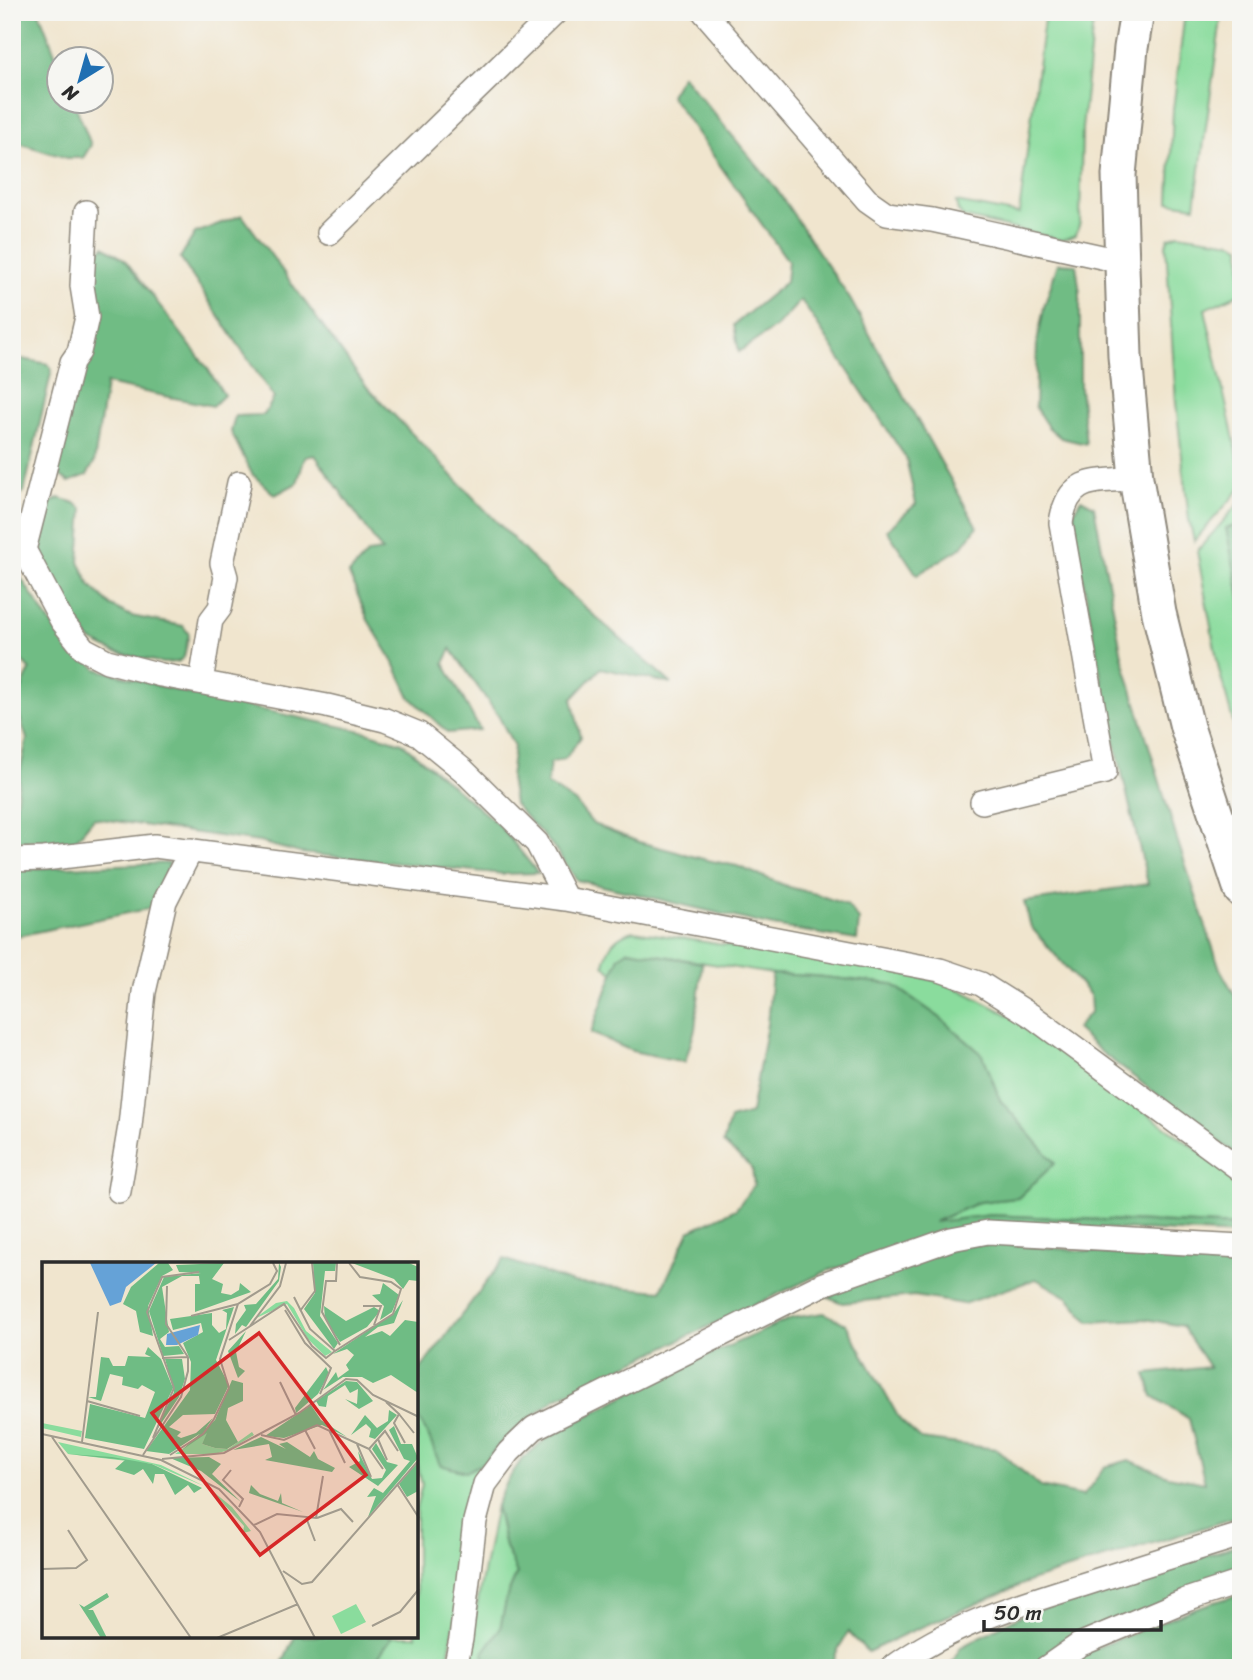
<svg xmlns="http://www.w3.org/2000/svg" width="1253" height="1680" font-family="Sriracha,sans-serif">
<style>
.green{fill:#8adc9d;stroke:#5a8464;stroke-width:2}
.forest{fill:#6fbc84;stroke:#4d7458;stroke-width:2}
.lines{fill:none;stroke-linecap:round;stroke-linejoin:round}
.street-casing{stroke:#8e887c;stroke-width:26}
.secondary-casing{stroke:#8e887c;stroke-width:37}
.street{stroke:#fff;stroke-width:23}
.secondary{stroke:#fff;stroke-width:33}
.inset-road{fill:none;stroke:#a19b8d;stroke-width:2}
.view{fill:#d62828;fill-opacity:0.15;stroke:#d62828;stroke-width:3.5}
.inset-edge{fill:none;stroke:#2b2b2b;stroke-width:3.5}
</style>
<rect width="100%" height="100%" fill="#f6f6f2"/>
<filter id="ink" filterUnits="userSpaceOnUse"><feTurbulence type="fractalNoise" baseFrequency=".0143" numOctaves="2"/><feDisplacementMap in="SourceGraphic" scale="14" xChannelSelector="R" yChannelSelector="G"/><feConvolveMatrix kernelMatrix="1 2 1 2 8 2 1 2 1" color-interpolation-filters="sRGB"/></filter>
<filter id="wash" filterUnits="userSpaceOnUse"><feTurbulence type="fractalNoise" baseFrequency=".00686" numOctaves="4" result="noise"/><feDisplacementMap in="SourceGraphic" scale="28" xChannelSelector="R" yChannelSelector="G"/><feGaussianBlur stdDeviation="1.57" result="paint"/><feColorMatrix in="noise" values="0 0 0 0 0 0 0 0 0 0 0 0 0 0 0 0 0 1.4 0 .05"/><feComposite in="paint" operator="in"/></filter>
<g filter="url(#wash)">
<rect width="100%" height="100%" fill="#f0e5ce"/>
<path class="green" d="M1045,12H1094L1082,129L1080,222L1076,235L1062,240L963,217L958,211L956,202L1019,214Z
M1185,12H1222L1195,206L1169,202L1173,110Z
M1178,234L1233,242L1241,246V293L1205,309L1241,471V488L1194,541L1189,520L1176,403L1166,245L1168,238Z
M1241,501V525L1226,528L1241,601V750L1219,670L1197,551Z
M634,931L887,970L931,979L961,990L1011,1016L1241,1181V1226L990,1215L931,1223L979,1202L1018,1198L1054,1163L1000,1100L983,1055L939,1017L892,984L814,976L772,974L629,950L619,957L613,973L604,965C608,945 615,936 634,931Z
M417,1416L428,1435L441,1465L466,1472L484,1462L502,1442L484,1472L446,1668H370L393,1636H416V1509L422,1484L417,1465Z
M496,1505L505,1547L517,1573L507,1596L500,1629L484,1653L487,1668H465Z"/>
<path class="forest" d="M12,12H39L59,64L60,102H74L91,145L83,158H67L12,141Z
M682,75L775,187L850,299L977,527L962,547L917,575L887,530L916,504L906,458L801,300L777,326L739,352L734,325L786,282L788,261L670,95Z
M242,215L366,386L547,574L672,684L601,668L572,699L581,737L565,759L550,763L547,784L576,803L593,824L639,842L707,860L737,866L789,887L816,894L847,905L859,920L857,940L773,926L577,880L551,844L514,804L510,778L514,746L499,717L451,649L444,663L480,730L448,733L410,697L393,661L368,620L349,574L368,553L382,551L315,455L305,457L297,483L275,495L252,474L231,432L235,416L264,415L274,398L180,258L195,233Z
M104,246L125,260L208,369L224,395L213,406L106,384L94,463L87,475L69,482L58,474L56,461L95,311L93,258Z
M1058,263L1076,264L1080,293V388L1086,444L1061,438L1048,427L1035,407L1037,343L1044,307Z
M12,357L48,364L52,369L24,492L15,497L12,496Z
M59,498L75,503L83,509L79,562L90,585L111,606L131,616L183,626L189,634L184,657L178,662L163,663L114,652L90,640L70,619L46,573L40,548L46,505Z
M1081,499L1094,506L1122,656L1176,836L1220,969L1241,1006V1158L1101,1052L1076,1029L1091,1011L1090,995L1031,927L1024,902L1148,884L1107,709L1076,541L1074,511Z
M1241,525V601L1226,528Z
M12,564L53,627L97,669L193,695L367,732L402,743L501,827L538,873L504,874L300,853L259,842L94,818L75,841H12L20,772L27,739L15,703L30,670L12,651Z
M170,863L153,908L12,937V869Z
M629,950L702,963L695,1029L685,1062L632,1051L591,1033L619,957Z
M772,974L814,976L892,984L939,1017L983,1055L1000,1100L1055,1163L1018,1198L979,1202L934,1222L990,1215L1241,1226L1238,1235L992,1223L827,1271L556,1398L502,1442L484,1462L466,1472L440,1465L428,1435L417,1416V1374L504,1259L573,1283L661,1291L689,1231L736,1209L754,1185L752,1168L723,1143L730,1119L751,1113L767,1024Z
M967,1244H1008L1241,1265V1516L1033,1580L905,1634L868,1652L848,1632L835,1655L833,1668H487L483,1653L500,1629L507,1596L517,1573L505,1547L496,1505L508,1480L522,1459L550,1436L663,1375L792,1318L824,1313L846,1324L900,1420L921,1439L996,1449L1041,1487L1083,1496L1105,1467L1129,1460L1168,1476L1205,1483L1189,1419L1153,1396L1146,1374L1209,1367L1182,1326L1145,1319L1089,1322L1069,1298L1036,1279L963,1304L914,1296L842,1303L828,1297L864,1278Z
M1241,1544V1572L1076,1639L1034,1668H949L961,1647L1022,1615Z
M1241,1594V1668H1062L1081,1654L1195,1608Z
M295,1636H393L370,1668H280Z"/>
</g>
<g filter="url(#ink)">
<g class="lines">
<defs>
<path id="street" d="M704,12L867,200L887,214L932,220L1120,261
M329,233L556,12
M12,527L62,621L84,649L107,661L161,675L327,706L385,720L419,734L463,770L537,843L566,899
M24,550L72,362L79,352L87,317L82,286L86,212
M201,682L211,620L220,608L226,577L222,563L239,483
M982,802L1105,772L1061,523C1068,474 1096,483 1136,478
M12,860L44,859L155,846L566,899L940,970L981,984L1032,1016L1241,1170
M119,1191L130,1126L144,992L165,901L191,850
M455,1668L461,1639L475,1521L485,1484L509,1452L534,1428L823,1284L951,1239L988,1232L1241,1246
M892,1668C951,1625 1014,1606 1082,1585C1135,1568 1188,1551 1241,1535
M1046,1668L1079,1645L1186,1600L1241,1582"/>
<path id="secondary" d="M1137,12L1131,48L1119,175L1125,356L1136,478L1159,613L1187,727L1241,890"/>
</defs>
<use href="#street" class="street-casing"/>
<use href="#secondary" class="secondary-casing"/>
<use href="#street" class="street"/>
<use href="#secondary" class="secondary"/>
</g>
</g>
<g transform="translate(42 1262)">
<rect width="376" height="376" fill="#f0e5ce"/>
<path d="M245,39L252,46L264,69L290,90L283,94L266,77L245,42L212,57L234,41ZM0,161L40,169L39,175L0,166ZM167,169L160,182L173,186L186,187L210,170L212,173L187,188L173,192H133ZM16,180L119,203L162,224L110,202L26,192ZM168,227L190,245L209,269L201,271L202,264ZM314,342L324,360L299,372L290,354Z" fill="#8adc9d"/>
<path d="M117,1H126L131,8L120,14L106,44L111,74L98,70L94,49L81,42L89,25ZM182,1L170,17L181,22L179,31L189,33L197,28L198,21L209,30L153,50V22H158L157,14H140L120,25L127,70L118,77L123,85L137,84L142,92L121,94L107,49L122,15L159,11L137,10L134,3ZM237,1L239,5L237,19L204,65L200,63L193,72L194,62L204,48L202,43L214,42L236,17ZM271,1H294L293,9H283L278,54L296,81L292,87L262,47L273,31ZM310,1H367L376,5V19L367,18L361,27L352,17ZM341,21L357,33L350,50L338,58L342,44L330,33L338,32ZM361,38L352,61L336,65L323,75L340,69L348,74L363,58L376,60V131L349,113L331,121L320,115H301L281,128L294,110L296,116L307,108L304,103L312,93L305,87L291,92L352,51ZM282,44L304,59L332,45L338,49L325,65L298,80L283,57ZM192,45L174,98L187,123L173,152L141,153L127,165L139,170L135,174L139,176L154,171L171,156L162,169L127,192L104,189L148,128L149,100L141,81L161,70L159,61L131,68L128,57L170,51V63L177,71L184,67L185,51L180,48ZM204,69L194,90L197,105L203,109L196,116L186,89ZM106,85L119,97L131,126L102,187L43,176L48,142L103,156L113,130L100,123L96,127L80,123L81,115L68,112L59,139L46,135H54L59,95L67,96L71,104H83L86,94L109,95L103,92ZM123,97H140L143,117L137,135L112,172L132,130ZM284,105L287,112L276,132L254,151L253,146ZM190,118L201,121V139L186,146L184,158L196,180L185,187L173,186L160,182L165,171L140,188L173,158ZM304,119L315,120L331,139L317,147L303,137L315,142L316,127L308,131L303,123L286,134L284,145L277,144L274,139ZM269,143L279,158L305,175L280,163L242,176L223,174ZM347,148L355,153L333,177L327,175L329,167L324,162L309,173L323,153L335,166L346,159ZM352,164L359,182H370L376,196L326,255L334,234L325,235L332,226L341,231L368,199L362,197L347,168ZM219,175L244,187L237,182L245,180L268,195L272,189L276,197L293,206L290,210L223,198L230,195L227,182L191,188ZM334,181L345,200L356,203L336,224L307,205L318,199L316,189L330,217L340,216L344,208L330,187ZM26,192L70,195L110,202L160,226L152,231L146,223L133,233L122,212H113L111,222L101,207L92,213L73,207L83,198ZM167,195L179,202L170,212L199,240L159,209L128,196ZM376,200V229L365,235L357,222ZM209,223L218,232L236,239L239,231L240,241L261,250L207,231ZM65,331L67,335L46,348H51L65,376H59L37,342L42,345Z" fill="#6fbc84"/>
<path d="M48,1H114L84,25L79,40L68,44ZM158,63L156,73L135,83H124L125,72Z" fill="#65a2d7"/>
<path class="inset-road" d="M295,1L294,19H284L280,50L298,83M252,35L268,67L293,89L351,52L359,27L349,20L318,15L307,1M321,44H339L332,63M243,48L263,81L289,106L278,132M258,49L273,29L270,1M149,54L196,42M208,64L238,24L244,1M187,78L242,42L270,84L284,96L293,89M120,96L146,95M238,120L254,153M45,139L98,154M344,140L357,152L352,161L363,181M357,152L372,171M263,168L273,187M287,168L303,201M0,172L119,198L177,227L218,270L273,376M219,173L242,178L275,163L327,187L343,169L356,189M10,175L149,376M111,176L132,126L105,50L120,15L157,10M336,177L345,198M40,180L56,50M315,182L329,215M327,187L341,207M101,193L139,135L146,109V95L124,62L125,24M128,193L161,172L172,157L187,126L178,97L196,42L228,22L235,9L231,1M120,197L182,191L257,151L304,117L315,118L331,133L377,155M189,208L181,218L201,237L197,245M355,222L377,256M275,256L299,247L311,260M265,258L273,279M212,263L235,252L274,256L281,214M0,307L34,306L45,298L26,268M241,309L260,322L270,320L377,198M330,364L358,350L377,327M175,376L256,342"/>
<path class="view" d="M217,71L324,213L218,293L110,151Z"/>
<rect width="376" height="376" class="inset-edge"/>
</g>
<rect width="1253" height="1680" fill="none" stroke="#f6f6f2" stroke-width="42"/>
<g transform="translate(80 80) rotate(217)"><circle r="33" fill="#f6f6f2" stroke="#a5a5a2" stroke-width="2"/>
<path d="M0-5L12 26L0 18L-12 26Z" fill="#1f6fb2"/>
<text y="-10" font-size="19" font-weight="bold" text-anchor="middle" fill="#2b2b2b">N</text>
</g>
<path d="M984 1620v10h177v-10" fill="none" stroke="#2b2b2b" stroke-width="3.5"/>
<text x="994" y="1620" font-size="21" fill="#2b2b2b" stroke="#f6f6f2" stroke-width="5" paint-order="stroke">50 m</text>
</svg>
